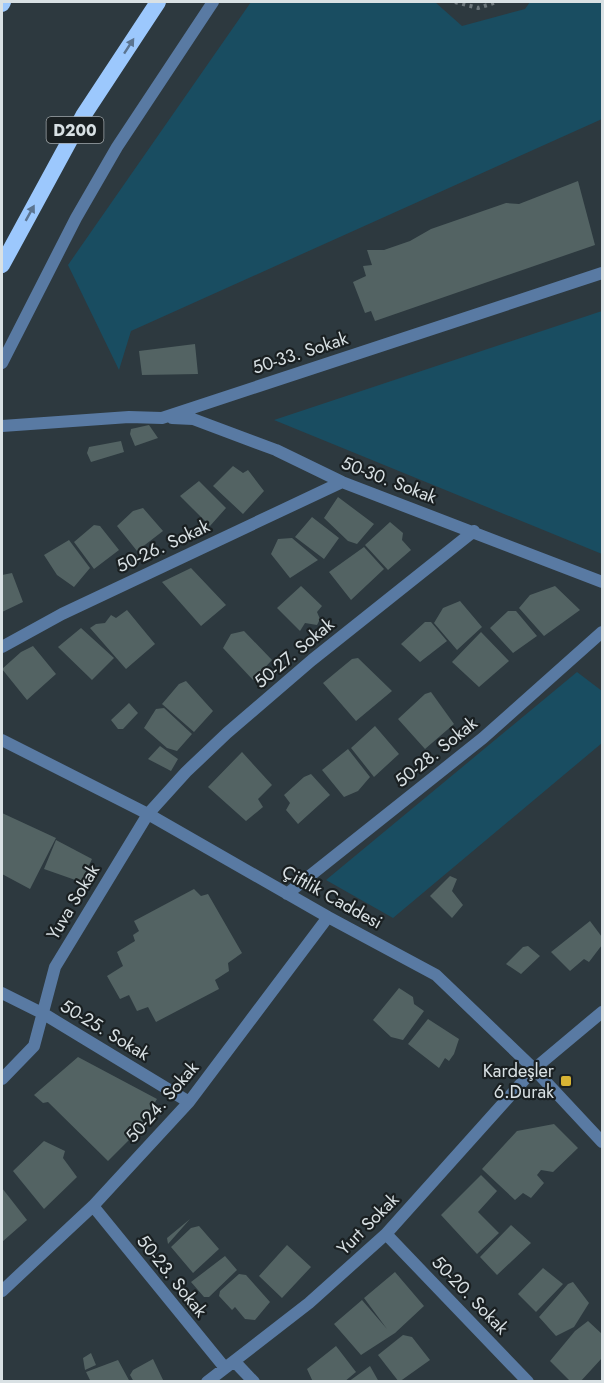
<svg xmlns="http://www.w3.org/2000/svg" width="604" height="1383" font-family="Jost,sans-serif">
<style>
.green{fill:#194d61}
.building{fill:#536363}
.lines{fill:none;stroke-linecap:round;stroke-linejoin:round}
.path{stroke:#6e787d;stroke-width:4;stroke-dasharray:3 4.5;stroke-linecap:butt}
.minor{stroke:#597aa3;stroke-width:12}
.tertiary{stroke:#597aa3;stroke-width:12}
.trunk{stroke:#9cc8fd;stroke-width:16}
.oneway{fill:#5b7490}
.poi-dot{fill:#d8b434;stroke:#1a2022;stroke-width:2}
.labels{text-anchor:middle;stroke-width:4.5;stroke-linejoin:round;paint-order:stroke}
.shield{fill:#1a2022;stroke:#a0a7aa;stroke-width:1.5}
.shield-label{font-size:16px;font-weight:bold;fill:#d9e1e4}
.street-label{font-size:18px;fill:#d9e1e4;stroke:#1a2022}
.poi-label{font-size:18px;fill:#d9e1e4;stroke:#1a2022;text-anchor:end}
</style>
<rect width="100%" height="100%" fill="#2d393f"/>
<path class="green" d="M251,2H435L462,26L525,9L530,2H602V119L131,331L119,370L68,265Z
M602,311V554L274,420Z
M577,672L602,691V743L393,918L326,880Z"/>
<path class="building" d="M578,181L595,245L375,321L371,311L365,313L353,282L366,276L363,266L372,265L367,250H384L410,241L431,229L506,203L519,204Z
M195,344L198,374L142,375L139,351Z
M149,425L158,438L135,446L130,434L131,429Z
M121,441L124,452L91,462L87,453L89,447Z
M233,466L243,473L248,470L264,491L243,514L213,486Z
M199,481L226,508L210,526L180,496Z
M338,497L374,524L357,544L348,541L324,518Z
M143,508L163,531L137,551L117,526L133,511Z
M312,517L339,538L324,559L295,537Z
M390,522L403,533L402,540L411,550L388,570L365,545Z
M94,525L100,526L119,550L94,569L74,542Z
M292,538L318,560L290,578L271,554L278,539Z
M69,540L90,568L74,587L57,575L44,555Z
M364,547L384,569L351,600L329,572Z
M191,568L226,605L201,626L162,582Z
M12,573L23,602L2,612V575Z
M301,586L322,606L317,612L320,619L317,625L305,623L300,631L277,608Z
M555,586L580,610L544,636L519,608L530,595Z
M460,601L482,627L457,650L434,623L443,608Z
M127,610L155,644L126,669L90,628L96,624L105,623L111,615L116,618Z
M508,611H516L537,636L513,653L490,628Z
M425,622H431L447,641L420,662L401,644Z
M81,628L114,658L92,680L58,647Z
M244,631L272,660L253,680L223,648L231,634Z
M481,632L509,661L479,687L452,662Z
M33,646L56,674L27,700L2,669L21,652Z
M358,658L392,691L356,721L323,683L352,659Z
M186,681L213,711L194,732L162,704L179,684Z
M431,692L454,724L425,749L398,719L425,694Z
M129,703L138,713L123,729H118L111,720Z
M164,708L192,734L177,751L167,748L144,728L156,709Z
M375,726L399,754L374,777L351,748Z
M160,746L178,759L171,771L148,759Z
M348,749L370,777L358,791L344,797L322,770Z
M242,752L272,785L258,799L263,807L246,821L208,787Z
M311,774L330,795L298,824L286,810L290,803L284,795L304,777Z
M2,813L56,838L30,889L2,874Z
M56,840L92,859L81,882L44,869Z
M450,876L457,879L452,891L463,905L452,918L430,896Z
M194,889L201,896L208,894L242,953L228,963L229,971L215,980L219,989L156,1022L148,1007L137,1011L129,995L120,999L107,976L123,966L117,952L135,941L133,935L139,931L134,921Z
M590,921L602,937V945L589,962L584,959L570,971L551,952Z
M528,946L540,956L521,974L506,964L523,947Z
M399,988L413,997L414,1004L424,1011L403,1040L391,1037L373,1020Z
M428,1019L459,1039L454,1054L449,1061L445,1058L439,1068L408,1044Z
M78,1057L157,1099L134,1135L108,1161L48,1102L43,1103L34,1095Z
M554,1124L578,1148L553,1172L541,1170L537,1175L544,1183L531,1198L523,1193L515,1200L482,1169L517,1131Z
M44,1141L65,1151L63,1158L77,1177L44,1209L13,1171Z
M481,1175L497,1191L478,1212L499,1233L477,1254L441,1215Z
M2,1188L27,1220L2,1242Z
M190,1219L168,1244L167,1238Z
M511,1225L531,1243L497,1275L480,1257Z
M199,1226L219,1249L193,1273L171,1247L191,1228Z
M287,1245L311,1267L282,1298L259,1276Z
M225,1256L237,1270L209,1297H204L191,1282Z
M543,1268L563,1284L536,1312L518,1294Z
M395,1272L424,1306L395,1333L361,1355L334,1324L362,1300L387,1329L364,1298Z
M239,1274L246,1275L270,1302L255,1320L245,1319L235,1307L232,1310L219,1296L220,1291Z
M573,1282L589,1303L574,1327L556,1336L539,1317L568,1284Z
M588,1321L602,1334V1358L580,1382H571L550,1361L575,1331Z
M403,1335L412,1337L430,1360L399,1382L378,1355Z
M336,1346L356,1372L344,1382H313L307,1369Z
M91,1353L96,1365L85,1370L83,1358Z
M153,1359L164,1382H134L130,1375L133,1370Z
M118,1360L130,1382H91L86,1372Z
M370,1366L379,1382H348Z"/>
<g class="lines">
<path class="path" d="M455,2L478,8L497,2"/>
<path class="minor" d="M172,418L193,419L276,450L342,482L602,582
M2,426L129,417L162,418L602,273
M2,647L62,614L342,482
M2,740L148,814L328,917L436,975L534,1069L602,1142
M287,894L483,738L602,632
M2,993L44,1014L189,1102
M2,1079L34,1046L55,967L148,814L186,772L227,733L312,660L474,531
M93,1206L225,1368
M386,1234L528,1382
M2,1291L93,1206L189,1102L328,917
M234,1361L254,1382
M207,1382L309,1303L386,1234L534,1069L602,1012"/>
<path class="tertiary" d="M2,363L76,218L117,147L213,2"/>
<path class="trunk" d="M2,4L3,2
M2,265L83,116L158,2"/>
</g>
<defs><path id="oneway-solid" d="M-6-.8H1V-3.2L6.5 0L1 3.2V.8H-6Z" transform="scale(1.5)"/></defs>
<g class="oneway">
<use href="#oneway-solid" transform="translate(129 46) rotate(-57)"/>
<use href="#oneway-solid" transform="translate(30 213) rotate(-61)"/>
</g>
<rect class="poi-dot" x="560" y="1075" width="12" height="12" rx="3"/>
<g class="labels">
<rect class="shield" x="46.5" y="117" width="57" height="26" rx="4.5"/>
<g class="shield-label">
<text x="75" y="136">D200</text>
</g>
<g class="street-label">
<text transform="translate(300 353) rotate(-18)" y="6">50-33. Sokak</text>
<text transform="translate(389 480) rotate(21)" y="6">50-30. Sokak</text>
<text transform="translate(163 546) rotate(-25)" y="6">50-26. Sokak</text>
<text transform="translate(294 653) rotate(-40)" y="6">50-27. Sokak</text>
<text transform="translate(436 752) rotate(-39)" y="6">50-28. Sokak</text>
<text transform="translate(332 897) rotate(29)" y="6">Çiftlik Caddesi</text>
<text transform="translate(73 902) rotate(-59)" y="6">Yuva Sokak</text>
<text transform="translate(105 1030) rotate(31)" y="6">50-25. Sokak</text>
<text transform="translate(162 1102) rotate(-49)" y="6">50-24. Sokak</text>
<text transform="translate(368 1224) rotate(-45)" y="6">Yurt Sokak</text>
<text transform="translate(172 1276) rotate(51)" y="6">50-23. Sokak</text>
<text transform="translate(470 1295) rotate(46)" y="6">50-20. Sokak</text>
</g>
<g class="poi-label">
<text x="554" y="1077">Kardeşler<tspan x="554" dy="21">6.Durak</tspan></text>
</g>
</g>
<rect width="604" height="1383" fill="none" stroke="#d9e1e4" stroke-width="6"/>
</svg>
